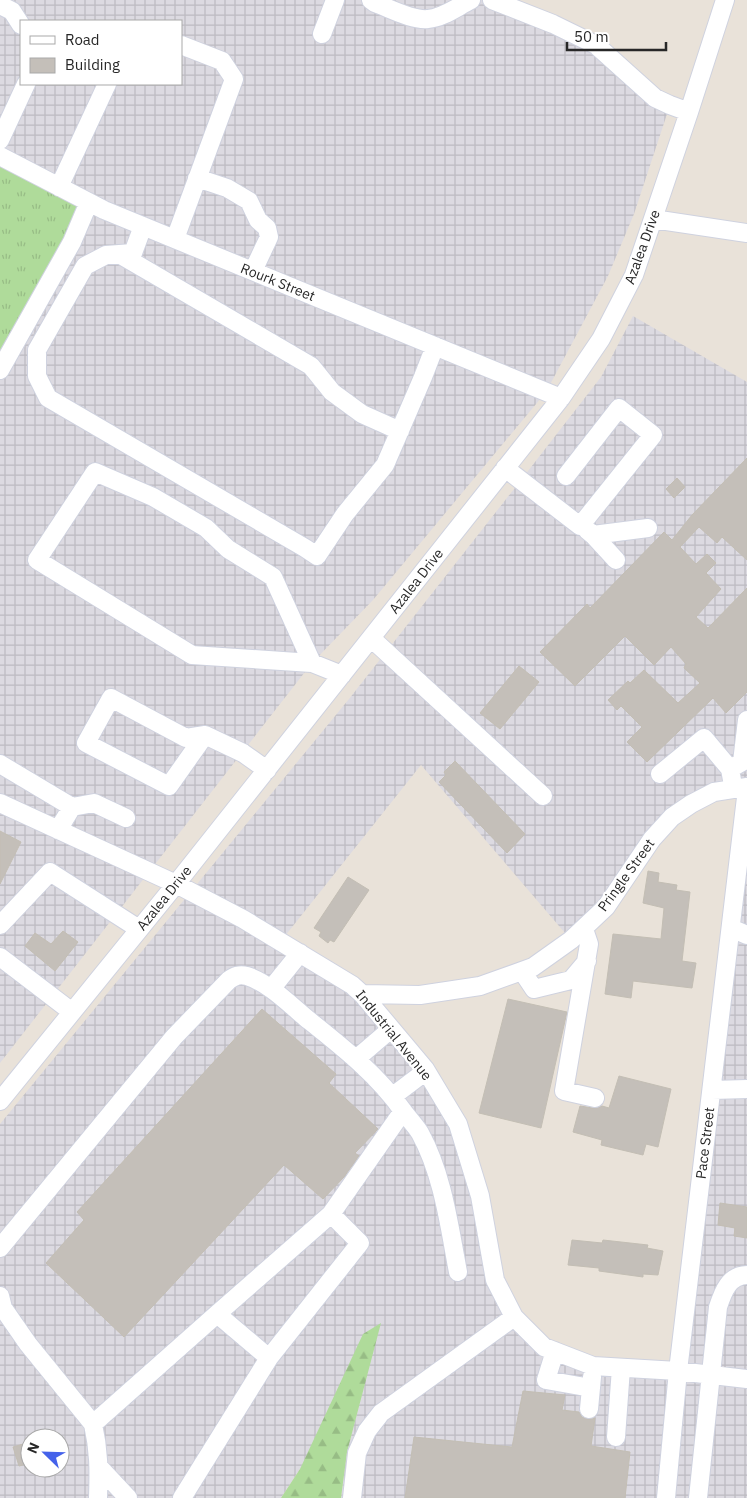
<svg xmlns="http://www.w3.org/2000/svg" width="747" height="1498" font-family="'IBM Plex Sans',sans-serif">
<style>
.industrial{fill:url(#industrial-grid);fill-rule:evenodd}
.grass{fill:url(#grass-tufts)}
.forest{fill:url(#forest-firs)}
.building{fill:#c4bfb9;stroke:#c3beb4}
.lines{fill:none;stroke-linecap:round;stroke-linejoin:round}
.minor-casing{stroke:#cfd2df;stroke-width:20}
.minor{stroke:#fff;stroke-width:18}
.labels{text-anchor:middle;stroke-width:4.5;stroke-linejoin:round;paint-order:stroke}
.street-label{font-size:14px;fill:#272727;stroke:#fff}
</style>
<defs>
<pattern id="industrial-grid" width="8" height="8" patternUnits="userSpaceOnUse" patternTransform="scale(1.25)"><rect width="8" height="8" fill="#dcdae1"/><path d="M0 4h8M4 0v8" fill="none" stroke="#bdbbc1"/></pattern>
<pattern id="grass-tufts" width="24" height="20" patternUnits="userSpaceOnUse" patternTransform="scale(1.25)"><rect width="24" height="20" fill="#afdb9a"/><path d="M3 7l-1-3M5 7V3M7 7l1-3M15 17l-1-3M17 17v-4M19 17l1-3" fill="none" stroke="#97bc85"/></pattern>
<pattern id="forest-firs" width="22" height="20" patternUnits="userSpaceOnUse" patternTransform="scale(1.25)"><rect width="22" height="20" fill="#afdb9a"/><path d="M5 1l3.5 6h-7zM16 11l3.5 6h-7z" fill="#97bc85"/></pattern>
</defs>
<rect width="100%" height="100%" fill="#e9e2d9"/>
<path class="industrial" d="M0,0H492L553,24L670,105L634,214L608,276L546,392L373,600L312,663L0,1063ZM21,21H181V84H21Z
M633,316L747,382V787L691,804L571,940L421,765L281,941L352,985L458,1124L495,1280L544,1347L593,1366L678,1371L747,789V1498H341L347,1452L380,1324L300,1469L281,1498H0V1124L349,699L514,489L601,377ZM30,1438H60V1468H30Z"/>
<path class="grass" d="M0,156L89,202L0,370Z"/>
<path class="forest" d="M381,1323L347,1452L341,1498H281L300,1469L363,1334Z"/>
<path class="building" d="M747,458V560L722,537L717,543L699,527L680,547L696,564L707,554L716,563L706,573L721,589L696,617L708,628L747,588V692L726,713L713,698L647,762L627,742L642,727L621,706L617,710L608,700L628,681L630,683L644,670L678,703L700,683L684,668L686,664L671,647L654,665L625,636L575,686L540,652L587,604L590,608L664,532L672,540L692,515Z
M677,478L685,487L674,498L666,489Z
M519,666L539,682L500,729L480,713Z
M455,761L525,834L507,853L439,782L446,775L444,772Z
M0,831L21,842L0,884Z
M648,871L659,873L658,882L677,885L676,890L690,892L682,961L696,963L692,988L633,981L631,998L605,994L613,934L661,939L664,908L643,903Z
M348,877L369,890L334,942L330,940L328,943L319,936L321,932L314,928Z
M63,931L78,942L55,971L25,946L35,933L51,944Z
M508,999L567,1012L541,1128L479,1113Z
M262,1009L336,1074L329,1083L378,1129L355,1153L359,1156L344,1177L323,1199L284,1165L124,1337L46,1263L84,1220L77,1212Z
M619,1076L671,1089L658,1147L646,1144L643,1155L601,1145L602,1140L573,1132L580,1106L593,1108L602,1106L609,1108Z
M720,1203L747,1207V1238L734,1236L735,1228L718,1225Z
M572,1240L602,1243L603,1240L648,1245L647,1248L663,1251L658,1275L643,1274V1277L599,1271V1268L568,1265Z
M523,1391L565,1395L562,1410L579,1412L582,1417L588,1419L595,1418L591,1446L630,1452L625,1498H405L414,1437L512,1447Z
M30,1442V1463L19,1466L13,1447Z"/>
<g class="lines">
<defs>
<path id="minor" d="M371,0L375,3C389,8 413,21 428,19C443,18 457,7 471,0
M492,0L553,24L596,45L655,98L670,105L689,112
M0,5L12,11L21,25
M322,34L335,0
M0,140L26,84
M0,156L104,210L561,398
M197,178L227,188L249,201L258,220L267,228L269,237L253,271
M59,187L107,84
M653,219L747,233
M143,226L133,253L106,255L85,266L37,350V376L48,398L305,548L317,556L345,514L385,465L423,377L435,346
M175,239L234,79L222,61L181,45
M119,254L311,366L332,392L362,414L400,431
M0,370L72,242L89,202
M505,468L580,526L653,435L619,408L566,476
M587,530L593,535L616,560
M593,535L648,528
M371,638L543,796
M312,663L273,577L228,549L206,528L153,497L95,472L37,560L192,655L312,663L342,675
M205,735L169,786L86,743L111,698L186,738L205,735L243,753L267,770
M0,764L72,807
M660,774L704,738L730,769
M732,780L730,769L742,762L747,720
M0,803L176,884L243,919L352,985L362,994L425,1069L458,1124L480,1196L495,1280L514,1317L544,1347L593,1366L678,1371L747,1379
M58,830L72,807L94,803L126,818
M0,925L50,872L139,929
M731,928L747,935
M584,929L589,944L564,1091L595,1098
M0,957L72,1012
M522,971L534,989L571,980L587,961
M271,989L300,953
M362,994L420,995L480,986L533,967L571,940L606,907L652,839L672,817L691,804L714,792L747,787
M356,1059L391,1029
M712,1090L747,1089
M393,1096L426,1071
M0,1101L176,884L561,398L601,339L634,275L689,112L725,0
M403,1111C408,1118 415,1125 420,1133C443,1175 449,1225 458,1272
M0,1248L174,1037L229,980C235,976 239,974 247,976C270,984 288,1003 306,1018C341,1046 377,1074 403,1111L331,1214L217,1314L93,1424L28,1344L3,1308L0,1296
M555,1351L546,1380L591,1388
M269,1358L360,1243L331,1214
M589,1409L592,1377
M93,1424C99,1451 99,1470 98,1498
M616,1437L621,1368
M99,1467L128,1498
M182,1498L269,1358L217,1314
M352,1498L357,1453L367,1431L381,1413L514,1317
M666,1498L678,1371L747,789
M698,1498L718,1307C723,1292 729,1275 747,1275"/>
</defs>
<use href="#minor" class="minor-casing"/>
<use href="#minor" class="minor"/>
</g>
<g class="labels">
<g class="street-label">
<text transform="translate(642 247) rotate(-70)" y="5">Azalea Drive</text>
<text transform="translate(278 282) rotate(22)" y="5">Rourk Street</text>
<text transform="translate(416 581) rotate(-52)" y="5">Azalea Drive</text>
<text transform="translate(626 875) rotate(-54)" y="5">Pringle Street</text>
<text transform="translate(164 898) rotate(-51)" y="5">Azalea Drive</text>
<text transform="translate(394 1035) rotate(51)" y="5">Industrial Avenue</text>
<text transform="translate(705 1143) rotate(-83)" y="5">Pace Street</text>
</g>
</g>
<rect x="20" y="20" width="162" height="65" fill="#ffffff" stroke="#a9a9a9"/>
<rect x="30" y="36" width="25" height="8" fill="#ffffff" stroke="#a9a9a9"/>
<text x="65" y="45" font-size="15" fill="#272727">Road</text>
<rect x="30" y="58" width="25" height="15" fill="#c4bfb9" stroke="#a9a9a9"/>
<text x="65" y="70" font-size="15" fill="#272727">Building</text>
<g transform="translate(45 1453) rotate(293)"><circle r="24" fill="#ffffff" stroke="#a9a9a9"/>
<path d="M0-4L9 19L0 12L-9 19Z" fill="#4562ea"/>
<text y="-8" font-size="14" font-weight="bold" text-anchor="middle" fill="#272727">N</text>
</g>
<path d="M567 42v8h99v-8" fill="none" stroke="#272727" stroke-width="2.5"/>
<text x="574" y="42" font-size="15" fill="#272727" stroke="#ffffff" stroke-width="4" paint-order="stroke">50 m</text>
</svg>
